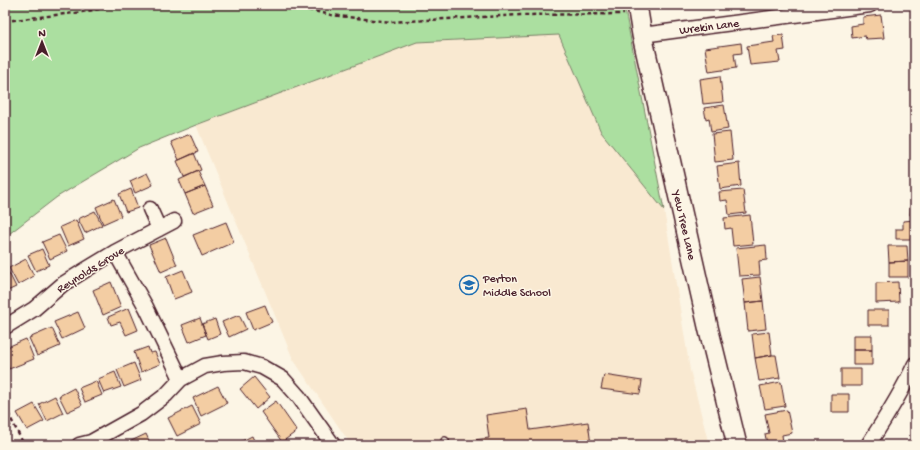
<svg xmlns="http://www.w3.org/2000/svg" width="920" height="450" font-family="'Gochi Hand',sans-serif">
<style>
.built{fill:#f9e9d1}
.green{fill:#abdfa0;stroke:#7a7f66}
.building{fill:#f3cda3;stroke:#4a1f2b}
.lines{fill:none;stroke-linecap:round;stroke-linejoin:round}
.lane-casing{stroke:#4a1f2b;stroke-width:10}
.street-casing{stroke:#4a1f2b;stroke-width:17}
.secondary-casing{stroke:#4a1f2b;stroke-width:22}
.path{stroke:#4a1f2b;stroke-width:2.5;stroke-dasharray:4 3;stroke-linecap:butt}
.lane{stroke:#fcf5e5;stroke-width:7}
.street{stroke:#fcf5e5;stroke-width:14}
.secondary{stroke:#fcf5e5;stroke-width:19}
.labels{text-anchor:middle;stroke-width:3;stroke-linejoin:round;paint-order:stroke}
.street-label{font-size:12px;fill:#4a1f2b;stroke:#fcf5e5}
.poi-label{font-size:12px;fill:#4a1f2b;stroke:#fcf5e5;text-anchor:start}
</style>
<rect width="100%" height="100%" fill="#fcf5e5"/>
<filter id="ink" filterUnits="userSpaceOnUse"><feTurbulence type="fractalNoise" baseFrequency=".025" numOctaves="2"/><feDisplacementMap in="SourceGraphic" scale="8" xChannelSelector="R" yChannelSelector="G"/><feConvolveMatrix kernelMatrix="1 2 1 2 8 2 1 2 1" color-interpolation-filters="sRGB"/></filter>
<g filter="url(#ink)">
<path class="built" d="M559,35L601,132L664,210L690,370L709,445H351L293,359L196,125L417,42Z"/>
<path class="green" d="M5,5H624L664,210L601,132L559,35L417,42L196,125L139,148L57,197L5,237Z"/>
<path class="building" d="M881,15L884,38L866,39L865,36L852,38L851,26L863,24V17Z
M783,35L785,50L778,51L780,62L750,65L747,46L774,42L773,36Z
M741,43L742,53L734,54L736,68L709,72L705,48Z
M720,76L723,102L703,104L700,79Z
M724,105L728,129L711,132L709,118L706,119L704,108Z
M730,132L733,160L715,162L712,134Z
M190,134L198,152L179,160L171,142Z
M194,153L201,170L184,177L177,161Z
M739,163L741,186L720,189L717,166Z
M198,171L205,186L185,194L179,180Z
M147,173L153,185L135,193L130,181Z
M205,186L213,205L193,213L185,194Z
M131,189L138,208L126,212L119,194Z
M743,190L746,213L729,215L727,200L720,201L719,192Z
M911,197H915V215H910Z
M114,199L121,216L103,224L96,207Z
M95,211L102,225L85,233L78,219Z
M750,215L753,244L733,246L731,228L725,229L724,218Z
M76,220L84,239L68,246L60,227Z
M915,220V239H896V229H903V221Z
M226,222L234,242L202,256L193,235Z
M59,235L67,251L50,259L42,242Z
M166,238L177,265L161,272L149,245Z
M766,245L767,260L759,261L760,275L739,276L736,248Z
M888,246H907L908,261L889,262Z
M42,249L49,265L36,271L28,255Z
M26,259L34,276L18,285L9,268Z
M908,261V277H889V262Z
M183,270L192,292L174,299L166,277Z
M8,271L16,287L5,292V272Z
M760,277L763,301L745,303L742,279Z
M111,282L121,307L103,315L93,290Z
M898,282L899,302L876,303V283Z
M763,301L766,329L748,331L745,303Z
M265,305L272,322L253,330L246,312Z
M129,308L138,330L126,335L120,322L111,325L108,317Z
M868,310H889V325H868Z
M78,312L85,328L62,339L54,322Z
M239,315L246,329L229,337L222,322Z
M200,318L206,335L189,342L182,325Z
M215,319L220,334L208,339L202,324Z
M52,328L60,346L37,356L29,338Z
M769,332L772,355L755,358L752,334Z
M853,335H872V350H853Z
M26,339L34,359L9,369L5,359V348Z
M148,347L150,353L155,352L160,364L141,372L134,352Z
M853,350H872V365H853Z
M772,355H776L780,378L759,381L755,358Z
M134,363L141,380L124,387L117,370Z
M841,369H861V386H841Z
M115,372L121,387L104,393L98,379Z
M604,375L642,381L640,394L601,389Z
M254,377L270,397L256,409L240,389Z
M96,381L102,395L85,402L79,388Z
M781,382L785,406L765,409L760,386Z
M218,386L227,403L201,416L193,398Z
M74,388L82,405L67,412L59,396Z
M831,394H849V412H831Z
M55,396L63,413L47,421L39,404Z
M276,401L297,431L282,442L261,412Z
M34,404L44,421L27,430L17,413Z
M192,406L201,424L177,436L168,418Z
M527,409L530,430L588,422L591,445H474V440L489,438L486,415Z
M787,410L792,433L782,435L783,442L767,444L765,434L769,433L765,414Z
M5,415L11,426L5,430Z
M915,432V445H908Z
M146,434L151,445H130L129,442Z
M252,436L256,445H241L240,442Z
M639,442V445H616Z"/>
<g class="lines">
<defs>
<path id="lane" d="M445,441L446,445"/>
<path id="street" d="M642,35L870,5
M150,209L159,229
M115,252L146,307L181,379
M5,327L34,309L63,284L87,269L115,252L174,221
M79,445L91,442L141,414L166,395L181,379L205,366L223,363L244,362L262,367L283,379L299,397L333,445
M868,445C885,419 902,392 915,364"/>
<path id="secondary" d="M637,5L642,35L709,331L737,445"/>
</defs>
<use href="#lane" class="lane-casing"/>
<use href="#street" class="street-casing"/>
<use href="#secondary" class="secondary-casing"/>
<path class="path" d="M288,5L331,15L390,22L520,15L624,14
M5,21L82,12L121,5
M5,407L24,445"/>
<use href="#lane" class="lane"/>
<use href="#street" class="street"/>
<use href="#secondary" class="secondary"/>
</g>
</g>
<defs>
<symbol id="school-ring" viewBox="-11 -11 22 22"><circle r="9.5" fill="#fcf5e5" stroke="#1f6fb2" stroke-width="1.5"/><path d="M0-5L7-2L0 1L-7-2ZM-4 1L0 2.5L4 1V4Q0 6-4 4Z" fill="#1f6fb2"/></symbol>
</defs>
<g fill-rule="evenodd">
<use href="#school-ring" x="458" y="274" width="22" height="22"/>
</g>
<g class="labels">
<g class="street-label">
<text transform="translate(709 26) rotate(-7)" y="4">Wrekin Lane</text>
<text transform="translate(685 225) rotate(77)" y="4">Yew Tree Lane</text>
<text transform="translate(90 269) rotate(-32)" y="4">Reynolds Grove</text>
</g>
<g class="poi-label">
<text x="483" y="282">Perton<tspan x="483" dy="14">Middle School</tspan></text>
</g>
</g>
<rect width="920" height="450" fill="none" stroke="#fcf5e5" stroke-width="20"/>
<rect x="10" y="10" width="900" height="430" fill="none" stroke="#4a1f2b" stroke-width="1.5" filter="url(#ink)"/>
<g transform="translate(42 42)" stroke="#fcf5e5" stroke-width="3" paint-order="stroke">
<path d="M0-3L7 15L0 10L-7 15Z" fill="#4a1f2b"/>
<text y="-6" font-size="11" font-weight="bold" text-anchor="middle" fill="#4a1f2b">N</text>
</g>
</svg>
